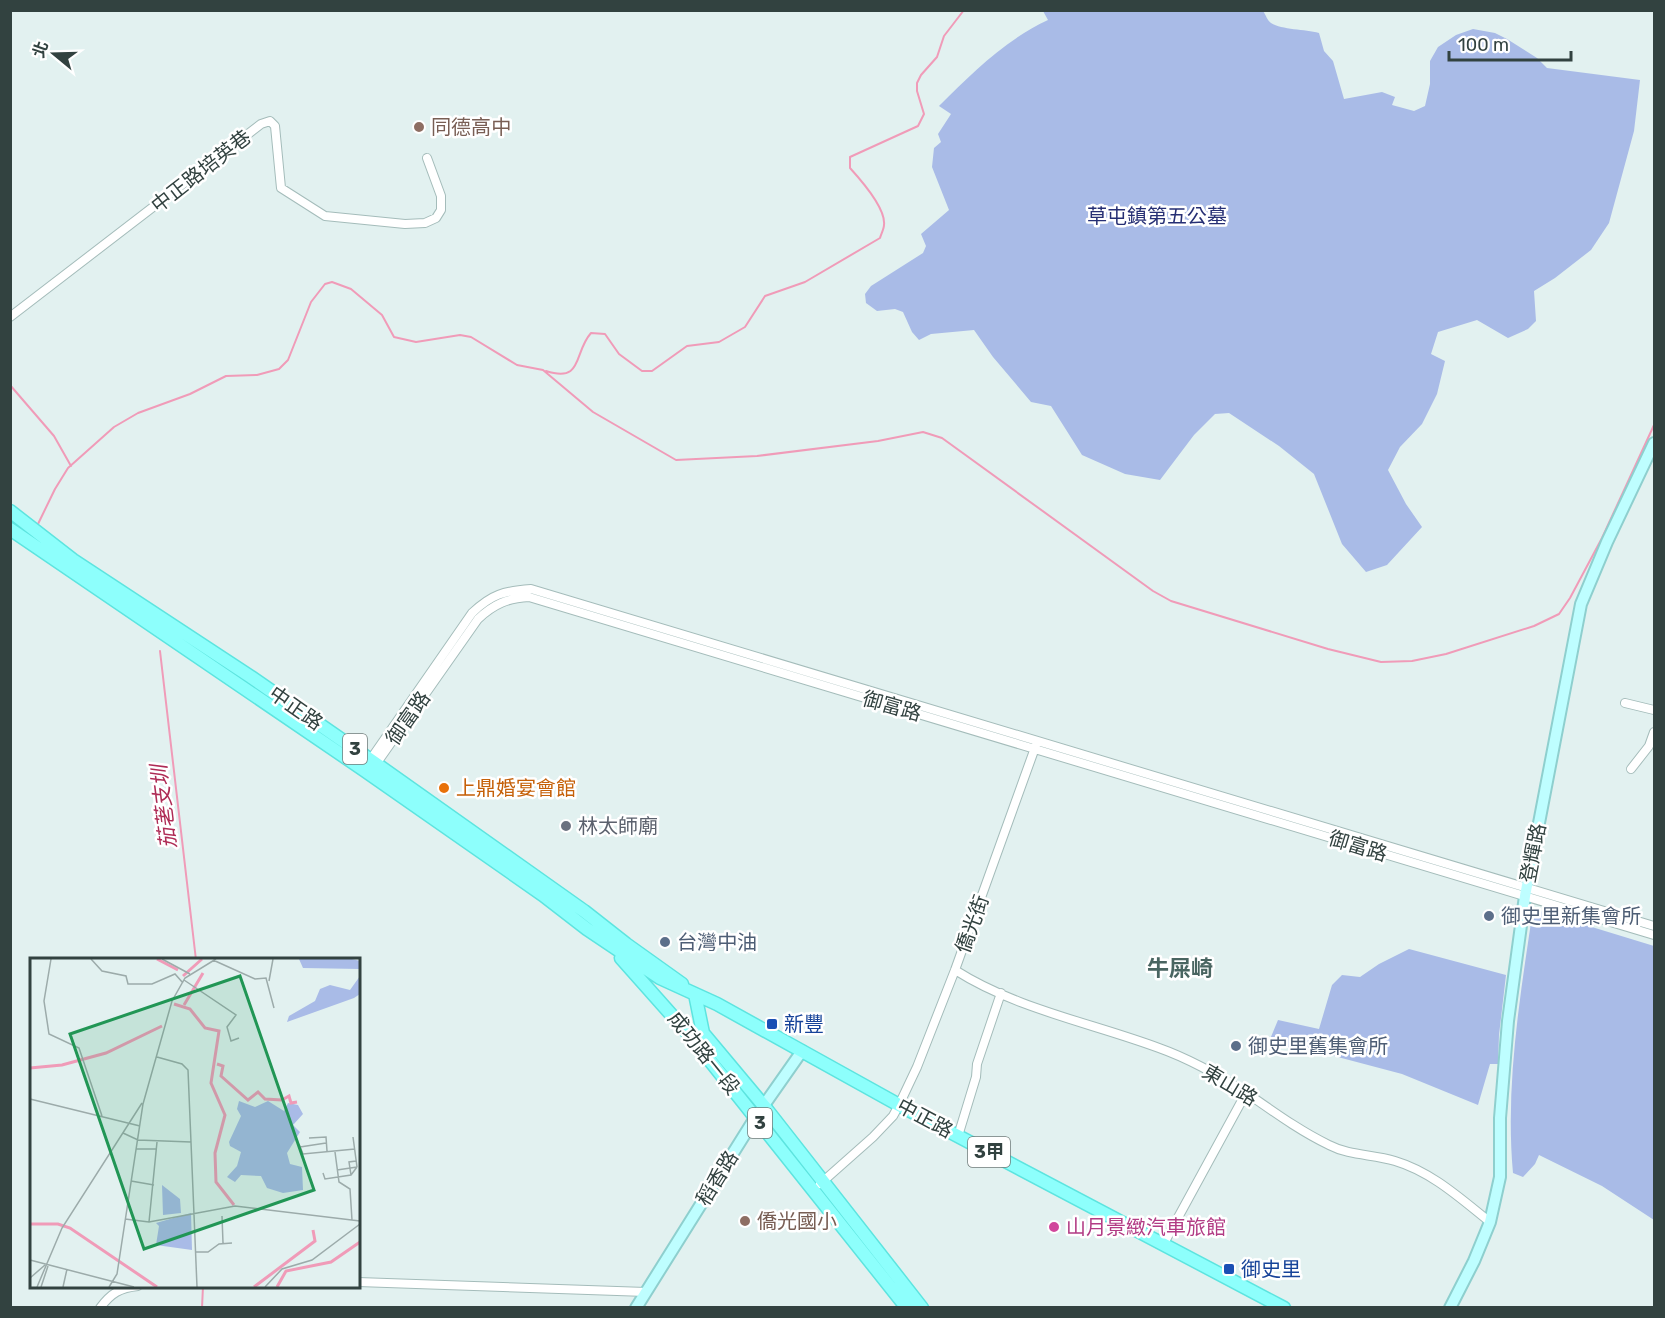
<svg xmlns="http://www.w3.org/2000/svg" width="1665" height="1318" font-family="Rubik,'Noto Sans TC',sans-serif">
<style>
.green{fill:#a9bbe7}
.lines{fill:none;stroke-linecap:round;stroke-linejoin:round}
.stream{stroke:#f09bb8;stroke-width:2}
.street-casing{stroke:#a4bcba;stroke-width:10}
.secondary-casing{stroke:#8ecfce;stroke-width:14}
.primary-casing{stroke:#5de4df;stroke-width:15}
.street{stroke:#fff;stroke-width:8}
.secondary{stroke:#befeff;stroke-width:10}
.primary{stroke:#8dfffc;stroke-width:12}
.education-dot{fill:#8d6e63;stroke:#fff;stroke-width:2}
.food-dot{fill:#e8710a;stroke:#fff;stroke-width:2}
.worship-dot{fill:#6b7280;stroke:#fff;stroke-width:2}
.service-dot{fill:#5c6f8a;stroke:#fff;stroke-width:2}
.transit-dot{fill:#1a4fb4;stroke:#fff;stroke-width:2}
.hotel-dot{fill:#d1479c;stroke:#fff;stroke-width:2}
.labels{text-anchor:middle;stroke-width:5;stroke-linejoin:round;paint-order:stroke}
.shield{fill:#fff;stroke:#707b79;stroke-width:1.5}
.shield-label{font-size:18px;font-weight:bold;fill:#324240}
.education-label{font-size:20px;fill:#785e54;stroke:#fff;text-anchor:start}
.street-label{font-size:20px;fill:#324240;stroke:#fff}
.park-label{font-size:20px;fill:#262f74;stroke:#fff}
.food-label{font-size:20px;fill:#c56008;stroke:#fff;text-anchor:start}
.worship-label{font-size:20px;fill:#5b616d;stroke:#fff;text-anchor:start}
.service-label{font-size:20px;fill:#4e5e75;stroke:#fff;text-anchor:start}
.transit-label{font-size:20px;fill:#164399;stroke:#fff;text-anchor:start}
.hotel-label{font-size:20px;fill:#b23c85;stroke:#fff;text-anchor:start}
.water-label{font-size:21px;font-style:italic;fill:#ae2b55;stroke:#fff}
.quarter-label{font-size:22px;font-weight:bold;fill:#496561;stroke:#fff}
.inset-river{fill:none;stroke:#f09bb8;stroke-width:3}
.inset-road{fill:none;stroke:#9cabaa;stroke-width:1.5}
.view{fill:#219655;fill-opacity:0.15;stroke:#219655;stroke-width:3}
.inset-edge{fill:none;stroke:#324240;stroke-width:3}
</style>
<rect width="100%" height="100%" fill="#e2f1f0"/>
<path class="green" d="M1043,11H1263C1266,15 1267,20 1271,23C1282,30 1305,29 1319,33L1324,51L1333,61L1344,99L1382,92L1395,97L1392,105L1414,111L1425,106L1430,84V61L1438,47L1456,35L1473,29L1495,33L1507,39L1537,58L1547,68L1640,80L1634,131L1609,223L1591,250L1555,278L1534,291L1536,321L1528,329L1508,338L1477,320L1438,332L1431,354L1445,361L1437,394L1422,424L1400,447L1388,470L1406,504L1422,527L1387,565L1366,572L1342,544L1314,474L1279,446L1229,413L1215,414L1194,435L1160,480L1125,474L1082,455L1051,406L1031,402L993,357L974,330L931,334L919,340L912,332L903,312L895,309L877,311L866,303L865,294L871,286L923,253L926,246L921,234L949,210L932,167L934,148L941,142L938,134L951,114L939,106C972,73 1005,40 1048,20Z
M1533,909L1654,946V1220L1602,1186L1539,1155L1535,1164L1523,1177L1513,1173C1505,1085 1520,997 1533,909Z
M1409,949L1506,975L1499,1035L1498,1064H1490L1478,1105L1402,1074L1334,1056L1268,1044L1278,1020L1319,1029L1332,985L1342,975L1360,977L1379,964Z"/>
<g class="lines">
<path class="stream" d="M546,371C584,383 573,353 591,333L605,334L619,354L642,371H652L687,346L719,342L745,327L765,296L805,282L880,238C881,234 884,229 884,225C886,209 860,179 850,168V157L918,126L924,114L917,91V83L921,75L937,57L944,36L964,10
M10,385L54,436L71,466
M38,524L55,489L68,468L114,427L138,413L190,394L226,376L257,375L279,369L288,360L311,302L325,284L332,282L351,289L382,315L394,337L416,342L460,335L471,337L517,365L543,370L593,412L676,460L757,456L878,441L923,432L942,438L1153,591L1171,601L1328,649L1381,662L1412,661L1446,654L1534,626L1559,614L1570,598L1602,538L1654,425
M160,651L196,960
M202,1308L203,1286"/>
<defs>
<path id="street" d="M10,317L261,124L270,121L275,126L281,188L325,216L405,224L425,223L436,218L441,210V196L427,158
M1625,703L1654,710
M368,763L472,613C492,594 504,591 531,589L1654,926
M373,764L379,760L478,619C494,604 508,598 529,597L1654,935
M1631,769L1649,746L1654,732
M955,970C1016,1009 1092,1023 1159,1048C1190,1059 1220,1076 1248,1094C1274,1112 1300,1131 1329,1145C1350,1156 1373,1154 1395,1161C1432,1172 1461,1199 1490,1222
M958,1136L976,1077L977,1064L1001,993
M820,1184L873,1137L893,1116L899,1105L917,1067L955,970L1036,745
M1163,1245L1246,1093
M358,1282L646,1292
M100,1308C111,1293 120,1288 138,1286"/>
<path id="secondary" d="M636,1308L755,1118L802,1051
M1450,1308L1474,1261L1490,1222L1500,1177V1118L1508,1021L1525,896L1581,604L1607,542L1654,443"/>
<path id="primary" d="M10,511L73,560L251,677L375,763L584,911L626,944L682,984
M10,529L364,770L543,895L587,929L660,978L717,1004L899,1105L1284,1308
M621,958L692,1038L907,1308
M695,994L703,1033L764,1106L922,1308"/>
</defs>
<use href="#street" class="street-casing"/>
<use href="#secondary" class="secondary-casing"/>
<use href="#primary" class="primary-casing"/>
<use href="#street" class="street"/>
<use href="#secondary" class="secondary"/>
<use href="#primary" class="primary"/>
</g>
<g class="education-dot">
<circle cx="419" cy="127" r="6"/>
<circle cx="745" cy="1221" r="6"/>
</g>
<circle class="food-dot" cx="444" cy="788" r="6"/>
<circle class="worship-dot" cx="566" cy="826" r="6"/>
<g class="service-dot">
<circle cx="1489" cy="916" r="6"/>
<circle cx="665" cy="942" r="6"/>
<circle cx="1236" cy="1046" r="6"/>
</g>
<g class="transit-dot">
<rect x="766" y="1018" width="12" height="12" rx="3"/>
<rect x="1223" y="1263" width="12" height="12" rx="3"/>
</g>
<circle class="hotel-dot" cx="1054" cy="1227" r="6"/>
<g class="labels">
<g class="shield">
<rect x="343" y="734" width="24" height="30" rx="4.5"/>
<rect x="748" y="1108" width="24" height="30" rx="4.5"/>
<rect x="968" y="1137" width="42" height="30" rx="4.5"/>
</g>
<g class="shield-label">
<text x="355" y="755">3</text>
<text x="760" y="1129">3</text>
<text x="989" y="1158">3甲</text>
</g>
<g class="education-label">
<text x="431" y="134">同德高中</text>
<text x="757" y="1228">僑光國小</text>
</g>
<g class="street-label">
<text transform="translate(201 171) rotate(-38)" y="7">中正路培英巷</text>
<text transform="translate(892 706) rotate(16)" y="7">御富路</text>
<text transform="translate(296 708) rotate(35)" y="7">中正路</text>
<text transform="translate(408 718) rotate(-55)" y="7">御富路</text>
<text transform="translate(1358 846) rotate(17)" y="7">御富路</text>
<text transform="translate(1533 853) rotate(-79)" y="7">登輝路</text>
<text transform="translate(972 924) rotate(-70)" y="7">僑光街</text>
<text transform="translate(704 1053) rotate(51)" y="7">成功路一段</text>
<text transform="translate(1230 1085) rotate(31)" y="7">東山路</text>
<text transform="translate(925 1118) rotate(28)" y="7">中正路</text>
<text transform="translate(717 1178) rotate(-58)" y="7">稻香路</text>
</g>
<g class="park-label">
<text x="1157" y="223">草屯鎮第五公墓</text>
</g>
<g class="food-label">
<text x="456" y="795">上鼎婚宴會館</text>
</g>
<g class="worship-label">
<text x="578" y="833">林太師廟</text>
</g>
<g class="service-label">
<text x="1501" y="923">御史里新集會所</text>
<text x="677" y="949">台灣中油</text>
<text x="1248" y="1053">御史里舊集會所</text>
</g>
<g class="transit-label">
<text x="784" y="1031">新豐</text>
<text x="1241" y="1276">御史里</text>
</g>
<g class="hotel-label">
<text x="1066" y="1234">山月景緻汽車旅館</text>
</g>
<g class="water-label">
<text transform="translate(164 807) rotate(-97)" y="7">茄荖支圳</text>
</g>
<g class="quarter-label">
<text x="1180" y="976">牛屎崎</text>
</g>
</g>
<g transform="translate(30 958)">
<rect width="330" height="330" fill="#e2f1f0"/>
<path d="M269,1H322L330,3V11L273,10ZM330,18V36L324,40L257,64L259,58L285,43L290,31L300,27L320,32ZM209,143L225,149L238,143L254,153L258,145L268,147L273,156L263,167L270,174L257,195L260,206L272,209L273,232L253,235L237,230L231,218L211,217L205,224L197,219L207,208L211,194L200,188L199,184L211,158L207,151ZM132,227L150,241L151,255L133,257ZM161,255L162,292L126,287L129,268L126,265Z" fill="#a9bbe7"/>
<path class="inset-river" d="M127,1L148,12M153,18L172,1M144,46L160,51L175,70L189,73L181,125L195,157L185,195L186,224L204,247M154,47L173,15M187,106L193,108L191,118L218,142L228,134L235,141L252,142L259,138L261,145L267,144M0,110L32,107L76,95L132,68M0,266H28L40,270L127,329M224,329L285,283L283,272M247,329L256,313L301,304L330,284"/>
<path class="inset-road" d="M21,1L14,43L19,76L49,90L72,158M61,1L72,13L96,18L98,26H122L145,16L153,25M132,1L160,16M183,2L225,21L236,20L244,50M154,22L206,57L197,69L201,83L209,80M239,23L243,1M127,99L152,106L158,112L167,329M0,141L110,168M93,175L108,182L161,184M323,179L327,209M279,180L296,179L297,193M269,186L273,196L325,191M270,189L296,185M106,191H126M305,194L309,224L320,231L322,262M307,212L327,209M293,215L295,221L321,217L327,209M321,217L319,204L326,203M101,223L124,227M192,258L193,285M95,261L119,264L205,248L330,263M119,264L127,184M165,294H178L189,286L202,285M0,302L104,329M0,320L15,307M7,329L32,270L112,145M11,329L18,308M33,329L37,311M79,329L87,316L113,146L142,43L155,20L186,1M235,329L252,311L282,302L330,266"/>
<path class="view" d="M210,18L284,232L114,291L40,76Z"/>
<rect width="330" height="330" class="inset-edge"/>
</g>
<rect width="1665" height="1318" fill="none" stroke="#324240" stroke-width="24"/>
<g transform="translate(54 54) rotate(289)" stroke="#ffffff" stroke-width="4.5" paint-order="stroke">
<path d="M0-4.5L10 22L0 15L-10 22Z" fill="#324240"/>
<text y="-9" font-size="16" font-weight="bold" text-anchor="middle" fill="#324240">北</text>
</g>
<path d="M1449 51v9h122v-9" fill="none" stroke="#324240" stroke-width="3"/>
<text x="1458" y="51" font-size="18" fill="#324240" stroke="#ffffff" stroke-width="4.5" paint-order="stroke">100 m</text>
</svg>
